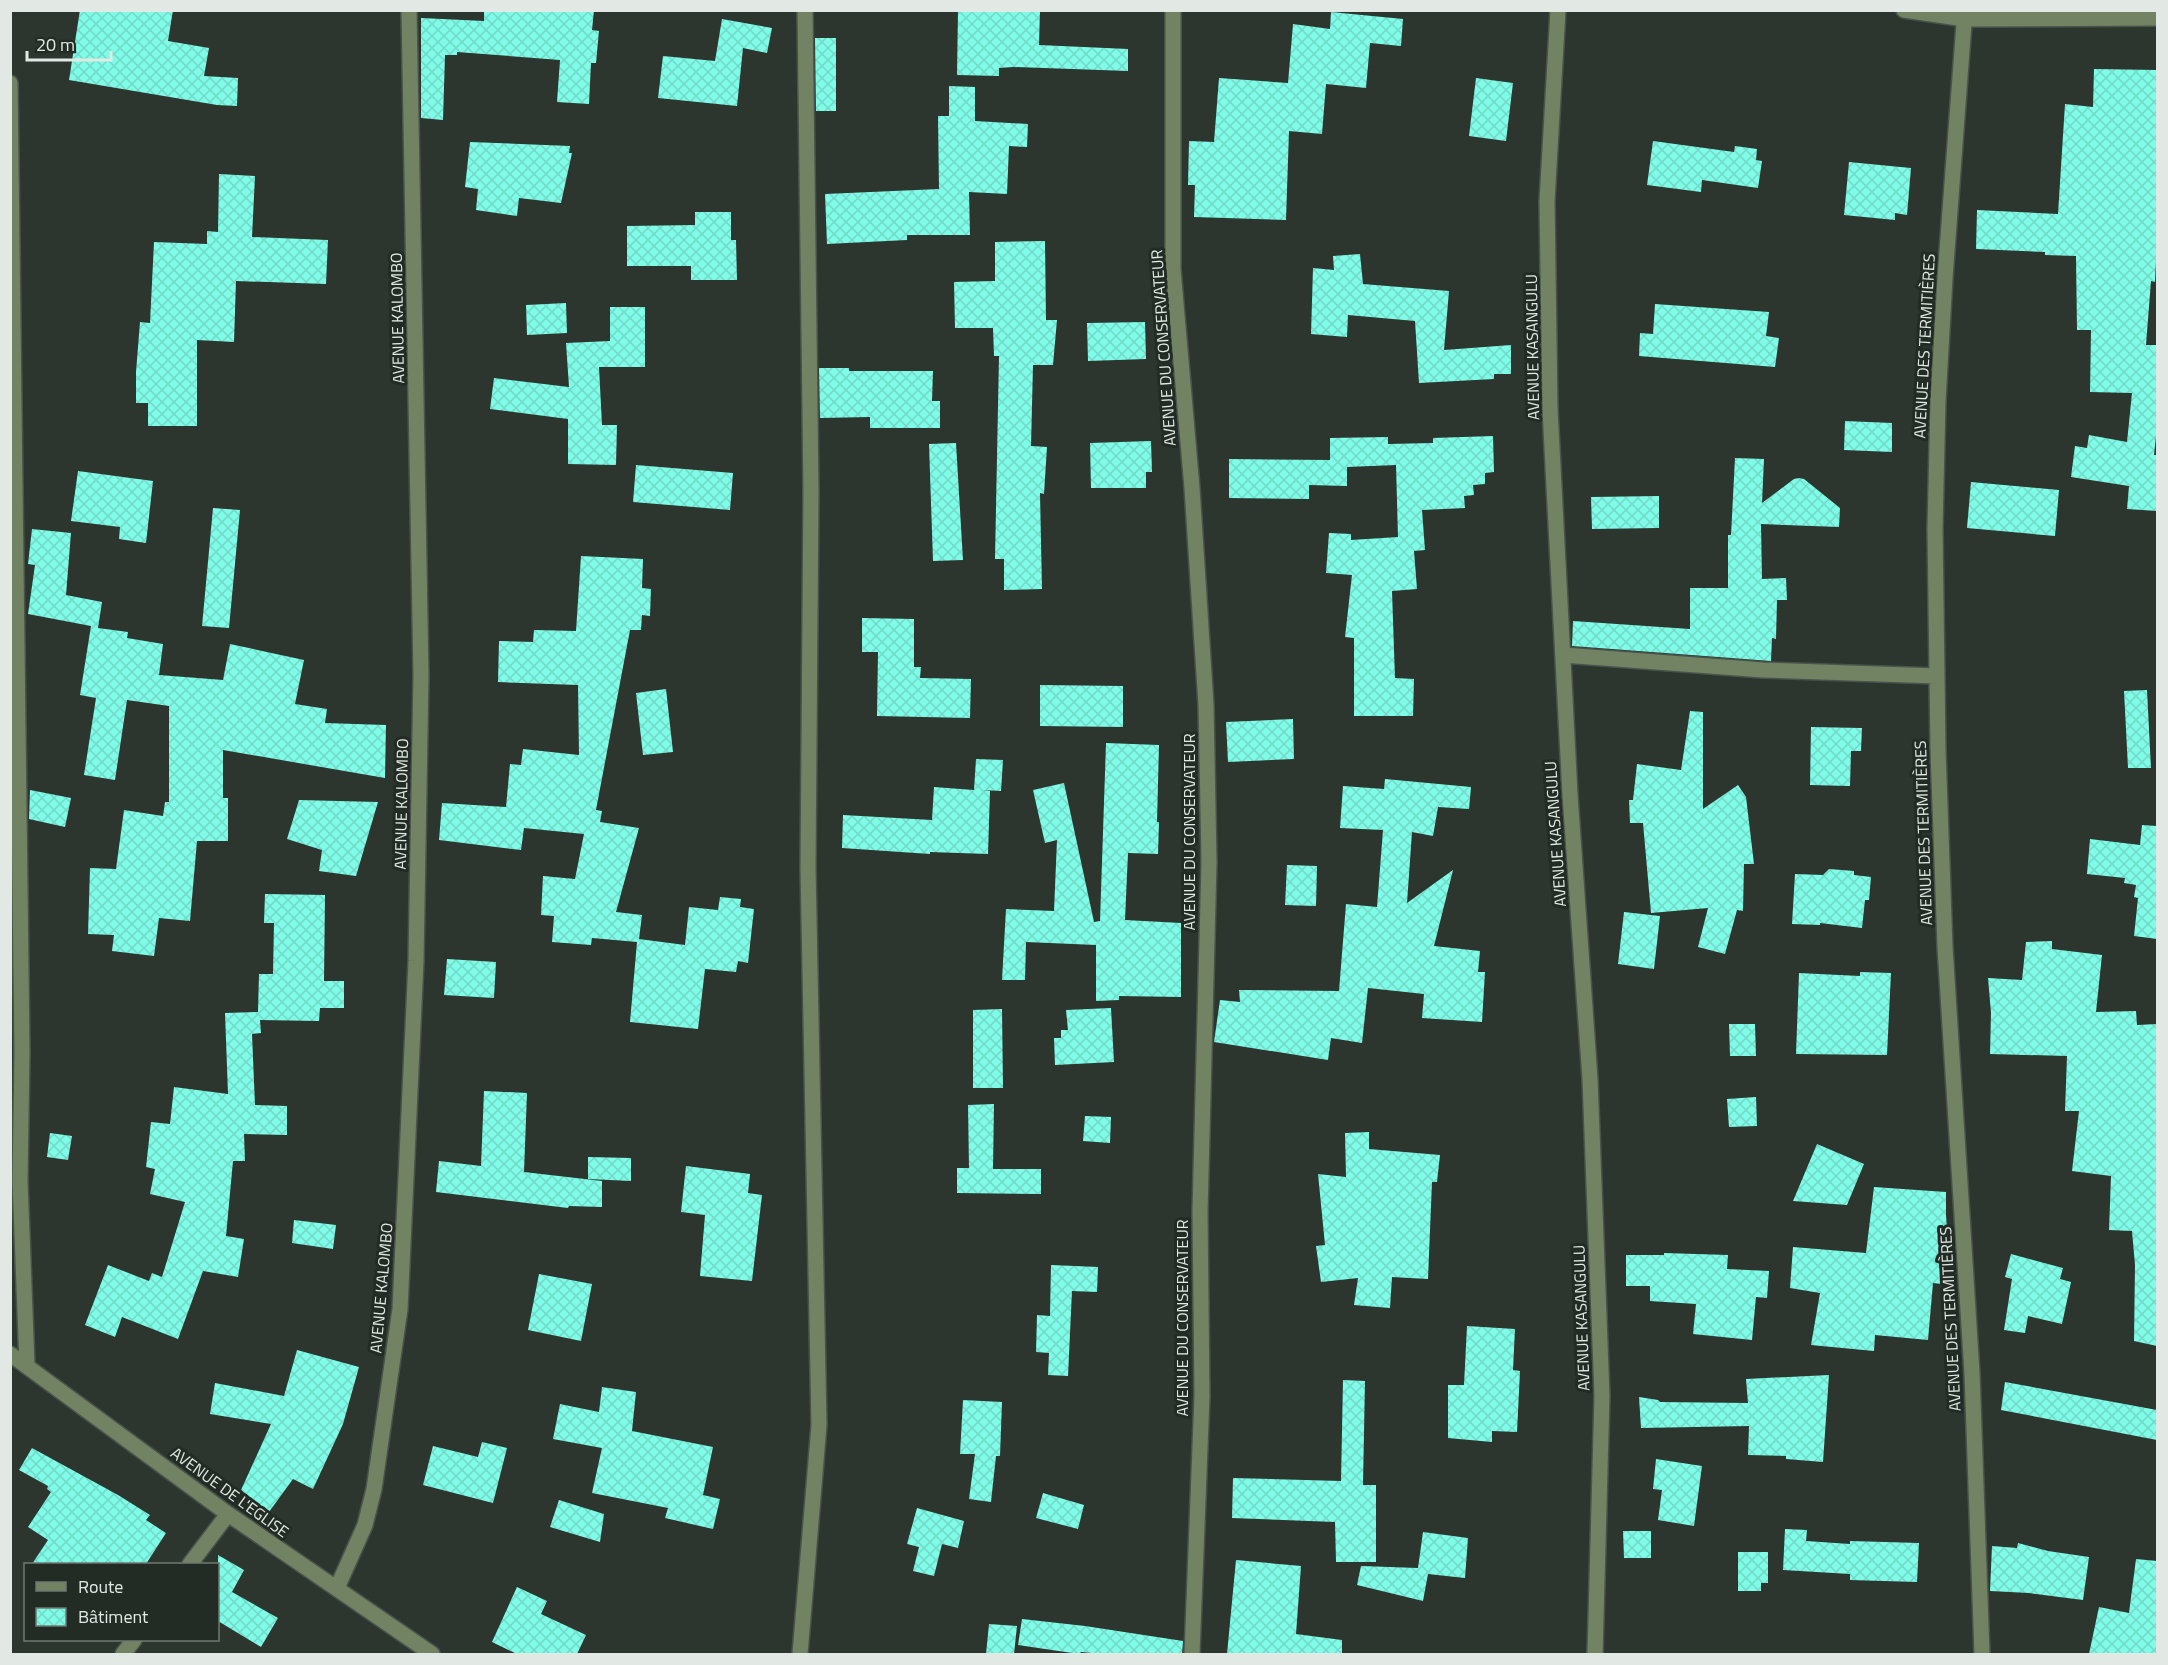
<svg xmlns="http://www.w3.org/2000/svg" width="2168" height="1665" font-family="'Titillium Web',sans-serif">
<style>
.building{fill:url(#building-cross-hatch)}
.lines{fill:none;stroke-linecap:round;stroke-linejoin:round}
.minor-casing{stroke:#49534c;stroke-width:18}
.minor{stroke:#718363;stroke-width:15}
.labels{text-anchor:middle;stroke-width:6;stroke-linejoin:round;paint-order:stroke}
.street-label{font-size:16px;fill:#e2e9e5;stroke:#222c25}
</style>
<defs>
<pattern id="building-cross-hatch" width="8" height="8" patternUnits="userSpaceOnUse" patternTransform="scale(1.5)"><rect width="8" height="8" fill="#7ffce8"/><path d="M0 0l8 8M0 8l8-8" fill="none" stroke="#73d8c7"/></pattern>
</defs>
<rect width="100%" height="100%" fill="#2c362f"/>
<path class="building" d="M80,10H173L168,41L209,48L204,76L238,78L237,106L217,105L69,80Z
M484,10H594L592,30L599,31L596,63H591L589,104L557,102L560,60L457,52V55H445L443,120L421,118V18L484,21Z
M958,10H1040L1039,45L1128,49V71L1013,67L999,68V76L957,75Z
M1331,12L1403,19L1401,46L1370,43L1366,88L1326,84L1322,134L1289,131L1286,220L1194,217L1195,185H1188L1189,141L1214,142L1219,78L1288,83L1293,24L1330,29Z
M722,19L772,28L767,53L743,48L737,106L658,98L663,56L715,61Z
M815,38H836V111H816Z
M2094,69L2157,70V240L2155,282L2151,281L2146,345H2157V427L2154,455H2157V511L2127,509L2129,486L2071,477L2075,446L2087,448L2089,435L2127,442L2132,393L2090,392L2091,330H2077L2076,256L2045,255V252L1976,249L1977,210L2058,214L2065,104L2093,107Z
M1476,78L1513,83L1506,141L1469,136Z
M949,86L975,87V121L1028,124L1027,147L1009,146L1007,194L969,192L970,235H907V240L827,244L825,194L939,189L938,116H949Z
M1653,141L1734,152L1735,146L1757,149L1756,160L1762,161L1758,188L1702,180L1701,192L1647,185Z
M470,142L570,146L569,153H572L561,203L519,198L517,216L476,210L478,189L465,187Z
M1849,162L1911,168L1907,215L1895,213V220L1844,215Z
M219,174L255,176L252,237L328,240L326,284L236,281L234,342L197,340V426H148V403H136V372L140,322L150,323L154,242L207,244V231L218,232Z
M695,212H731V240H736L737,280H691V266H627V226L695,225Z
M1045,241L1046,320H1057L1053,365H1033L1031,446L1047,447L1044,494L1040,493L1042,589L1004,590V559H995L999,356H994L993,328H955L954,282L995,281V242Z
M1360,254L1363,284L1449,291L1444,350L1511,345V374H1494V379L1419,383L1415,321L1348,315L1347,337L1311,334L1313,268L1334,270L1333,256Z
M566,303L567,333L527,335L526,305Z
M1655,304L1769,312L1766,336L1779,338L1775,367L1639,356L1640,333L1653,334Z
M610,307H645V367H599L602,425H617L616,465L568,464V419L490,409L494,378L569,387L566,343L610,341Z
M1145,322L1146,359L1088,361L1087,323Z
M819,368H849V371H933L932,401H940V428H870V417L820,418Z
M1845,421L1892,423V452L1844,450Z
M1493,436L1494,472L1485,473V484L1473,485L1474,495L1464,496L1465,508L1422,510L1425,550L1414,551L1417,589L1392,591L1395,678L1414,679L1413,716H1354V638L1345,637L1352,575L1326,573L1329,533L1351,534V540L1398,537L1396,465L1347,467V486L1309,485V499L1229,498V459L1330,460V438L1388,437V444L1433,443V438Z
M1151,441L1152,472H1146V488H1091L1090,443Z
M956,443L963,560L933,561L929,444Z
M1735,458L1764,459L1762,503L1794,479L1799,478L1804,479L1840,508L1839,527L1761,524L1762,579L1786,578L1787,600H1777L1776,639L1772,638L1771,661L1572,646L1573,621L1690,629V588H1728V535H1731Z
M636,465L733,473L730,510L633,502Z
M78,471L153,481L146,543L119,539L120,527L71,521Z
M1971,482L2059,490L2055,536L1967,528Z
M1659,496V528L1592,529L1591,497Z
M213,508L240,510L229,628L202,626Z
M32,529L71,533L66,595L102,602L98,628L128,632L127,638L163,644L159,675L223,680L230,644L304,660L295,704L327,709L325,723L386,725L385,778L223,750V798H228V841H197L190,921L159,918L154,956L112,951L114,935L88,934L90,868L116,869L124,810L163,816L165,802H169V706L127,700L115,780L84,775L96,698L80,695L91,626L28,614L35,565L28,564Z
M581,556L643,559L642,588L651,589L650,616L642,615L641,630H630L596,810L602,811L600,822L639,828L616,912L642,915L639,939L685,945L689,907L718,910L720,897L741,899L740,907L754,909L748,963L738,961L736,972L705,969L698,1029L630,1022L637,942L592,938L591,945L552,942L554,916L541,915L543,876L575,879L584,834L524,828L521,850L439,840L442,803L506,807L510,764L521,765L523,749L579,755L578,685L498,682L499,641L533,642L534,630L576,631Z
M862,618L914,619V667H921L920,678L971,679L970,718L877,716L878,652H862Z
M1040,685L1123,686V727L1040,726Z
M666,689L673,752L643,755L636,693Z
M2147,690L2151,768H2128L2124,691Z
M1690,711L1703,712V809L1738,785L1746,797L1754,864H1744L1743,911L1737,910L1725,954L1698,947L1708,908L1651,913L1643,823H1630L1629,800H1633L1637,764L1681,770Z
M1293,719L1294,759L1228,762L1226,722Z
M1811,727L1862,728L1861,751H1851L1850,786L1810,785Z
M1106,743L1159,745L1157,822H1159L1158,854L1128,853L1125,920L1181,923V997L1119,996V1000L1096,1001V945L1026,942L1025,980H1002L1006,909L1054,911L1057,840L1045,843L1033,790L1064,783L1094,922L1100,921Z
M976,759L1003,760L1001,791L983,790L990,791L988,854L930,852V854L842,848L843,815L932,820L934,787L974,790Z
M1385,779L1471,787L1469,809L1438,807L1433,836L1412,832L1407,903L1453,870L1434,946L1480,951L1478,972H1485L1482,1022L1422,1018L1424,994L1368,988L1362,1043L1331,1038L1328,1060L1214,1042L1220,1000L1240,1002L1239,990L1339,991L1346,904L1377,907L1383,830L1340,828L1343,786L1384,789Z
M30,790L71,798L65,827L29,819Z
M299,800L378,802L356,876L319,871L322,850L287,839Z
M2142,825L2157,826V939L2134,936L2138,898L2134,897L2136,885L2124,883L2125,878L2087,874L2090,839L2140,845Z
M1287,865L1317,866L1316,906L1285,905Z
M1829,869L1854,871V875L1871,877L1869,900H1865L1862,928L1820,923V925L1792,924L1795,874L1823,875Z
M265,894L325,895L324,981H344V1008H320L319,1021L260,1020L261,1033L252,1034L255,1105L287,1106V1135L244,1134L245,1161H233L226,1236L244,1239L238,1277L203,1271L178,1339L122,1317L115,1337L85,1325L108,1265L149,1281L152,1273L162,1277L185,1202L150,1194L155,1169L146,1167L151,1122L170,1124L174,1087L228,1094L225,1013L258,1012L259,974H273L274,923H264Z
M1624,912L1660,916L1654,969L1618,964Z
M2052,941V949L2102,955L2096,1012L2136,1011L2137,1025L2157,1024V1346L2134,1341L2135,1265L2132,1231L2109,1230L2111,1176L2072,1171L2079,1111H2065L2067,1056L1990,1054L1991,1013L1988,978L2022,980L2026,942Z
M447,959L496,962L494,998L444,995Z
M1860,972L1891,973L1887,1055L1796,1054L1799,973L1860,976Z
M1111,1008L1114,1062L1055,1065L1054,1038H1061V1030H1068L1066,1010Z
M1002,1009L1003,1088H973V1010Z
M1729,1024H1755L1756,1056H1730Z
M484,1091L527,1093L524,1172L602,1181V1207L569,1206L568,1208L436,1192L439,1161L481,1166Z
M1756,1097L1757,1126L1729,1127L1727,1099Z
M994,1104L993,1169H1041V1194L957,1193V1168H969L968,1105Z
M1085,1116L1111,1117L1110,1143L1083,1141Z
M1369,1132V1149L1440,1155L1437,1182H1432L1428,1279L1392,1277L1390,1308L1354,1305L1358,1278L1321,1282L1316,1246L1325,1245L1318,1174L1346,1177L1345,1133Z
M50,1133L72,1136L68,1160L47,1157Z
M1817,1144L1864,1164L1847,1205L1793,1201Z
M588,1157L631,1158V1181L588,1179Z
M686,1166L750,1174L748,1193L762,1195L752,1281L700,1276L705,1215L681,1212Z
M1874,1187L1946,1192V1215L1951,1285L1933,1283L1928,1340L1875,1335L1874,1351L1811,1345L1820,1293L1790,1288L1793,1247L1866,1253Z
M294,1220L336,1225L333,1249L292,1243Z
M1664,1253L1728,1255L1727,1269L1769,1271L1767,1298L1756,1297L1752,1340L1693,1334L1696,1304L1650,1301V1286H1626V1255H1664Z
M2011,1254L2063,1268L2060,1279L2071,1282L2062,1324L2028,1316L2025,1333L2004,1330L2012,1279L2005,1277Z
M1051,1265L1098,1267L1097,1292L1072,1291L1068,1376L1048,1375L1049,1353L1036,1352L1037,1315L1050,1316Z
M539,1274L592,1284L581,1341L528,1330Z
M1467,1326L1515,1329L1513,1370L1520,1371L1517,1432L1492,1431V1442L1448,1438V1385H1464Z
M297,1350L359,1367L343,1424L313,1489L293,1479L269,1512L241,1490L271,1424L210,1414L215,1383L284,1396Z
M1829,1375L1823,1462L1786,1459V1456L1748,1455L1749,1426L1641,1428L1639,1397L1658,1400L1660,1402L1748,1403L1746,1379Z
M1343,1380L1365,1381L1363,1485H1376V1562H1336L1335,1522L1232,1518L1233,1478L1341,1481Z
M2005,1382L2157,1410V1440L2001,1410Z
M602,1387L636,1392L632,1431L713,1447L703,1495L720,1499L713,1529L665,1518L668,1508L592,1493L602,1448L553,1439L560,1404L599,1412Z
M963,1400L1002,1402L1000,1456H996L991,1502L969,1499L975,1454H960Z
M482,1442L507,1448L493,1503L423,1485L433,1446L478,1457Z
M32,1448L118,1495L150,1515L146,1520L166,1533L146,1564H32L48,1540L28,1527L51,1492L47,1489L48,1486L19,1470Z
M1656,1459L1702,1466L1694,1526L1658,1520L1662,1490L1653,1489Z
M1043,1493L1084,1505L1078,1529L1036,1518Z
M559,1500L604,1514L600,1542L550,1527Z
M917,1508L964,1521L958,1548L942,1544L934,1576L913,1571L919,1547L907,1544Z
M1785,1529L1807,1530L1806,1541L1850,1544V1541L1919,1543L1917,1582L1850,1580V1574L1783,1570Z
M1623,1531H1651V1558H1624Z
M1423,1532L1468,1538L1465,1578L1428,1574L1423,1601L1357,1585L1361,1566L1418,1568Z
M2018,1543L2048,1551L2089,1557L2083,1600L2029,1593L1990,1591L1992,1546L2017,1548Z
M1738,1552H1768V1583H1761V1591H1738Z
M218,1555L244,1570L232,1592L278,1618L261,1647L218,1621Z
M2136,1559L2157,1561V1654H2089L2099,1607L2129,1613Z
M1236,1560L1301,1566L1296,1634L1342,1640V1654H1227Z
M517,1587L547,1601L541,1614L586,1635L577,1654H517L492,1642Z
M1022,1619L1085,1626L1183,1641L1182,1654H1102L1081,1652L1079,1654L1018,1645Z
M989,1624L1017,1626L1014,1654H986Z"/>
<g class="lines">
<defs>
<path id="minor" d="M1173,10V269L1192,488L1206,705L1209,862L1200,1212L1202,1396L1192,1654
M1558,10L1547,201L1550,409L1570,795L1590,1079L1602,1396L1595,1654
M1904,10L1965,19L2158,18
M1965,10L1945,278L1938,401L1935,529L1938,750L1945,947L1972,1373L1982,1654
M10,83L22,1052L20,1181L27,1365
M1563,655L1763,670L1937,676
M10,1354L228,1514L432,1654
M190,1564L228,1514
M337,1588L365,1525L374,1489L400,1309L416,961L421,675L409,10
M123,1654L134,1640
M800,1654L819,1425L808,868L811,492L805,10"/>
</defs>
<use href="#minor" class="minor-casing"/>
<use href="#minor" class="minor"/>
</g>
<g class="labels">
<g class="street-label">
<text transform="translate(397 318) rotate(-91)" y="6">AVENUE KALOMBO</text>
<text transform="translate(1924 346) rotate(-87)" y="6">AVENUE DES TERMITIÈRES</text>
<text transform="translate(1532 347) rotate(-91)" y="6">AVENUE KASANGULU</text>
<text transform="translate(1163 348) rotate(-94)" y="6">AVENUE DU CONSERVATEUR</text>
<text transform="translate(401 804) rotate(-89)" y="6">AVENUE KALOMBO</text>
<text transform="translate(1189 832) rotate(-90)" y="6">AVENUE DU CONSERVATEUR</text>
<text transform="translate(1923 833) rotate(-92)" y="6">AVENUE DES TERMITIÈRES</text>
<text transform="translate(1555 834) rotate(-94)" y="6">AVENUE KASANGULU</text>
<text transform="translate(381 1288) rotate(-85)" y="6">AVENUE KALOMBO</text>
<text transform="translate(1182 1318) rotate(-90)" y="6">AVENUE DU CONSERVATEUR</text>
<text transform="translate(1581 1318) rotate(-92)" y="6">AVENUE KASANGULU</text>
<text transform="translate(1950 1319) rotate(-93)" y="6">AVENUE DES TERMITIÈRES</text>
<text transform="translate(230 1492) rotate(36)" y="6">AVENUE DE L'EGLISE</text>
</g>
</g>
<rect width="2168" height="1665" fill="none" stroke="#e2e9e5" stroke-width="24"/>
<rect x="24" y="1563" width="195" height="78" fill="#222c25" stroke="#6f7872" stroke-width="1.5"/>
<rect x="36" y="1582" width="30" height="9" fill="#718363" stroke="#6f7872" stroke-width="1.5"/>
<text x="78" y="1593" font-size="18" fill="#e2e9e5">Route</text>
<rect x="36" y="1608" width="30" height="18" fill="url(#building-cross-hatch)" stroke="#6f7872" stroke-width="1.5"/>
<text x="78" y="1623" font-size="18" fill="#e2e9e5">Bâtiment</text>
<path d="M27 51v9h84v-9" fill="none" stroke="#e2e9e5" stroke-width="3"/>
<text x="36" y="51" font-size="18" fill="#e2e9e5" stroke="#222c25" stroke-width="4.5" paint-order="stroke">20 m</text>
</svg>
